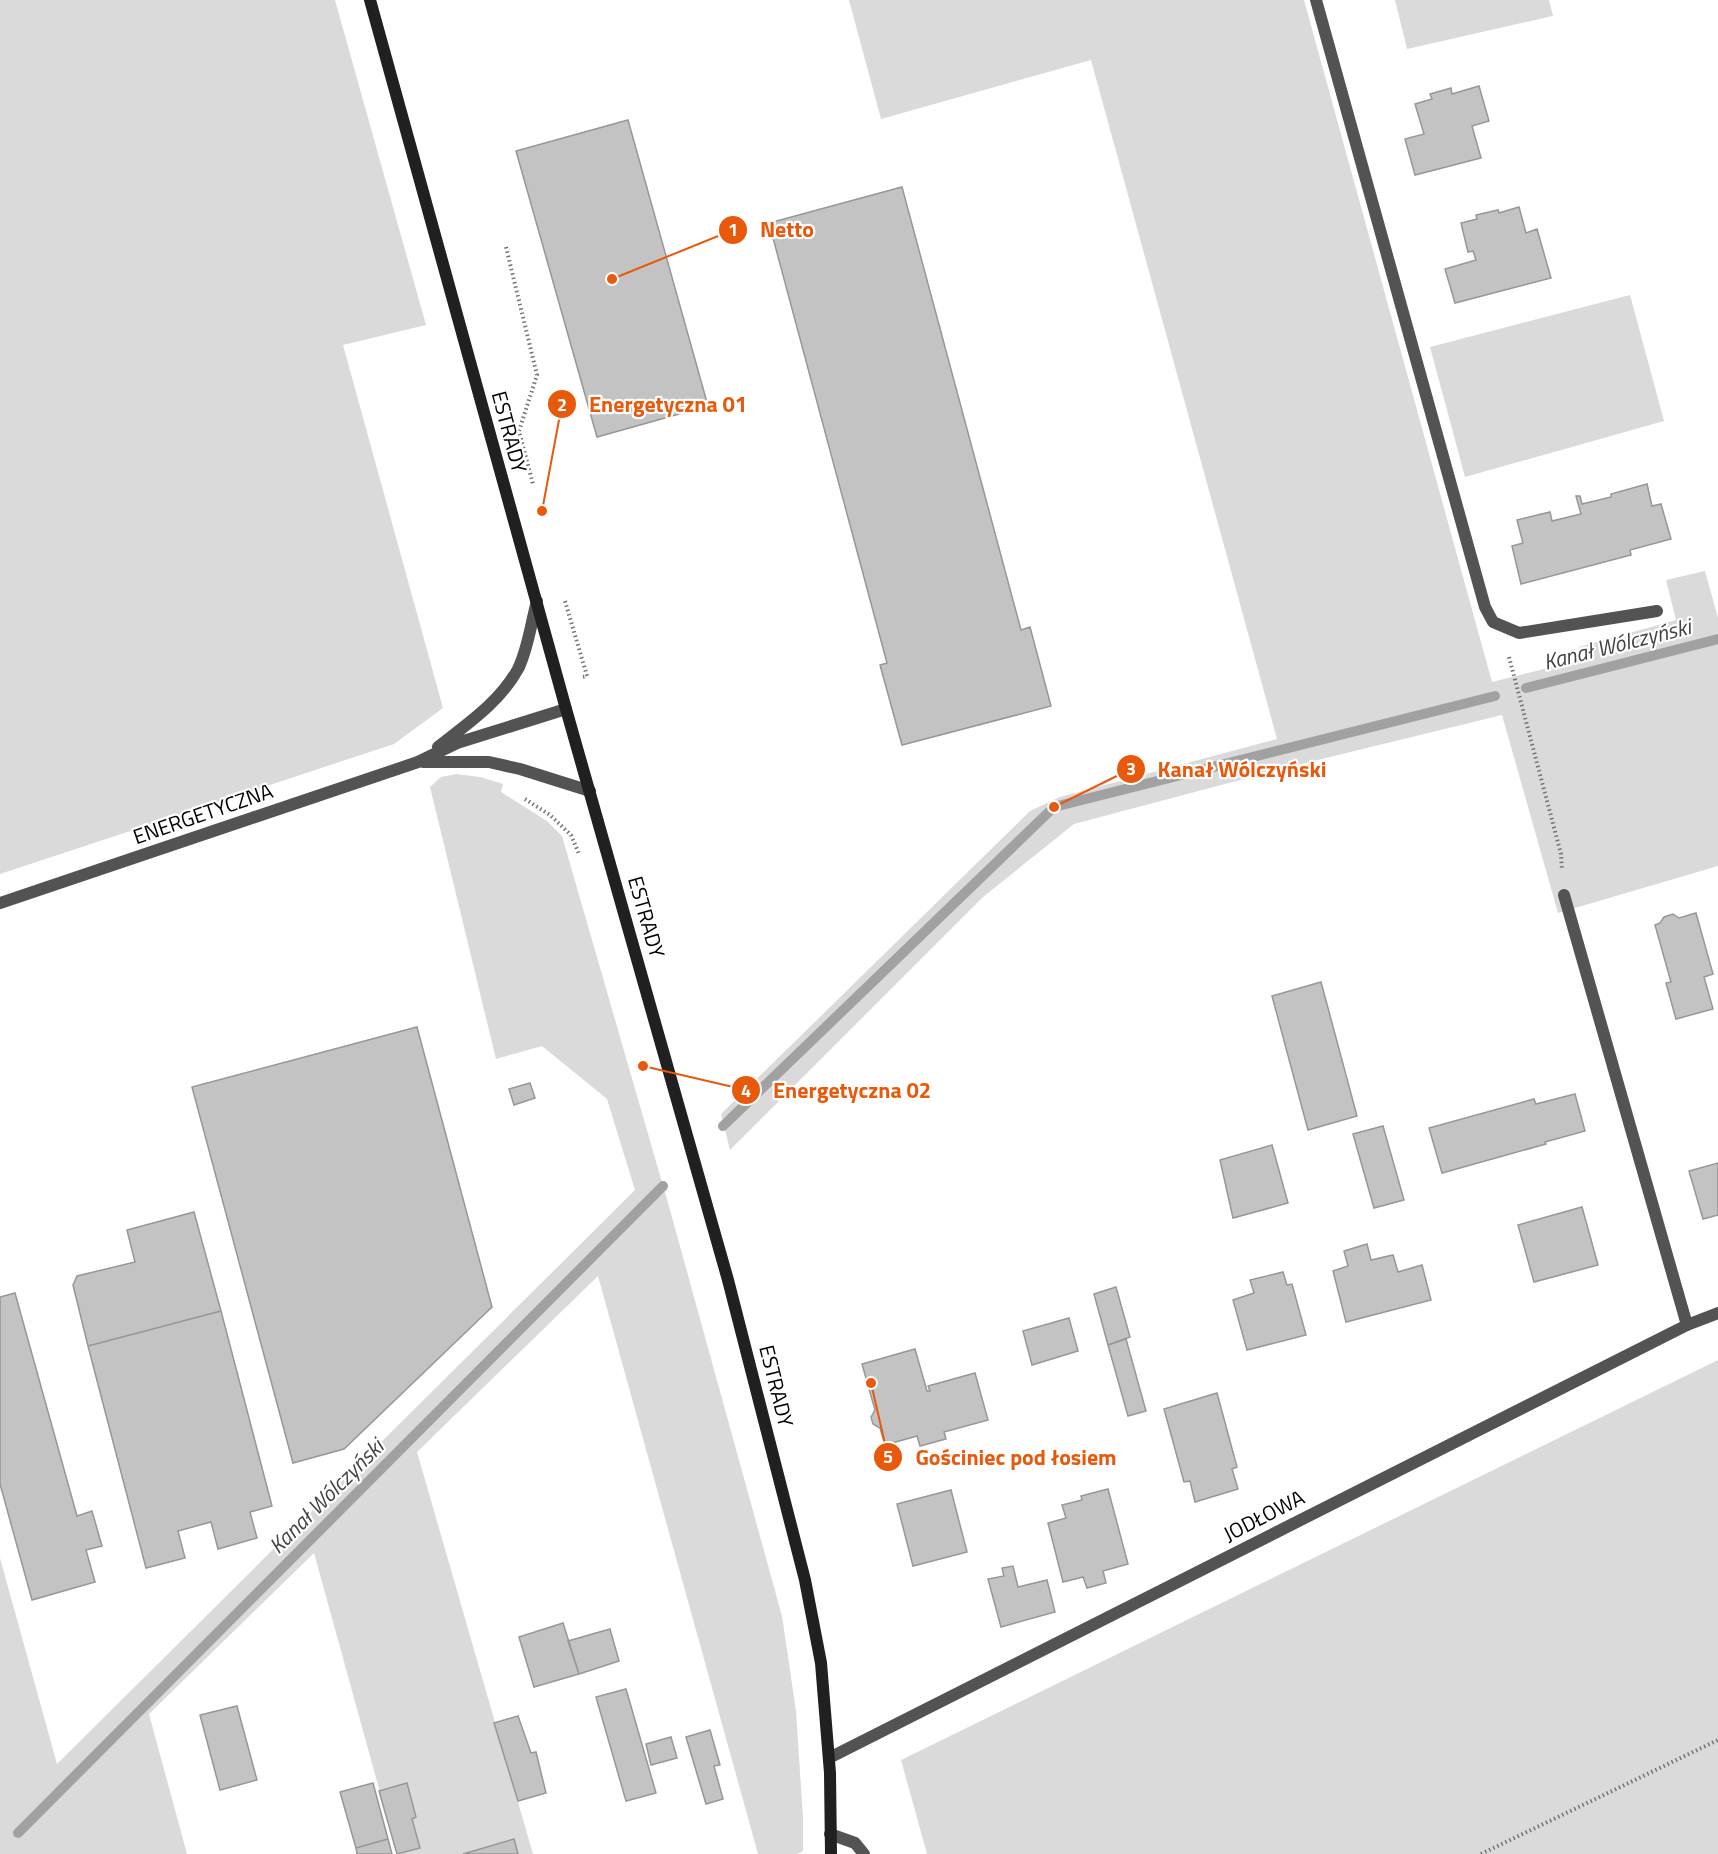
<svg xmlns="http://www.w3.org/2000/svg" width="1718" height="1854" font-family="'Titillium Web',sans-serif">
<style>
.green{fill:#dadada}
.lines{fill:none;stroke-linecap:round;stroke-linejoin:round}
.stream{stroke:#a1a1a1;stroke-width:10}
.building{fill:#c3c3c3;stroke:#979797;stroke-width:1.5}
.path{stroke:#757575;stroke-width:4;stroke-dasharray:1.5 3;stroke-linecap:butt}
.service{stroke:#535353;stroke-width:12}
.minor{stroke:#535353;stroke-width:12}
.secondary{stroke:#202020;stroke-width:12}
.labels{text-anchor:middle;stroke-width:4.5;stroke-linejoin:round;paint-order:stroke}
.street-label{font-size:21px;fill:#000;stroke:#fff}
.water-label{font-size:22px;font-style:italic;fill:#424242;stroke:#fff}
.leader{fill:none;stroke:#e8590c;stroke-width:2}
.callout-dot{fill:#e8590c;stroke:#fff;stroke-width:2}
.mark-label{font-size:18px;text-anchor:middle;font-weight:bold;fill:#fff}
.callout-label{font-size:22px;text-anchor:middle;font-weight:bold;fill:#e8590c;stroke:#fff;stroke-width:4.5;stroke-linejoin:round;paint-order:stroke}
</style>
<rect width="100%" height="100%" fill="#fff"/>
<path class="green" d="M0,0H335L426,325L343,345L443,708L394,744L0,874Z
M849,0H1304L1492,682L1580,660L1579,647L1676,620L1666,580L1705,571L1718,618V866L1558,913L1502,715L1285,768L1074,824L983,897L730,1150L721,1114L1030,811L1060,797L1277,739L1091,60L881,119Z
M1395,0H1549L1553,16L1407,49Z
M1630,295L1664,421L1465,477L1430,347Z
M456,774L480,777L503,784L501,792L547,821L562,836L670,1210L782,1616L796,1711L803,1818V1851L797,1854H758L598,1276L417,1452L533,1854H397L314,1553L149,1714L187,1854H0V1558L57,1764L635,1190L607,1099L542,1046L496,1059L430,787L441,777Z
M1718,1360V1854H927L901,1760Z"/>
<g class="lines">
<path class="stream" d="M1526,688L1718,639
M723,1126L1054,807L1495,696
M18,1833L663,1186"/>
</g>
<path class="building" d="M1479,86L1489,121L1472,126L1481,158L1415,175L1405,139L1424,134L1415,104L1432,99L1430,94L1451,88L1452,94Z
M628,120L708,406L597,437L516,151Z
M902,187L1021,630L1030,627L1051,706L902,745L880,665L887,663L769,223Z
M1519,207L1526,233L1537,229L1551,278L1455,303L1445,269L1476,260L1473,251L1468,252L1461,223L1477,219L1476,215L1498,210L1499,213Z
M1647,484L1652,506L1661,504L1671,539L1630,550L1631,555L1521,584L1512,546L1523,543L1517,520L1550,512L1552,521L1581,514L1576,496H1580L1582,504L1611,497V494Z
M1696,913L1713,974L1704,977L1713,1009L1676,1019L1666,983L1671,982L1655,925L1660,923L1664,917L1673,914L1679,918Z
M1321,982L1357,1116L1308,1130L1272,996Z
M417,1027L492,1307L344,1449L293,1463L192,1087Z
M530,1083L535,1098L514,1105L509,1089Z
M1575,1094L1585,1131L1545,1142L1546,1144L1442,1173L1429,1128L1534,1099L1536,1104Z
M1383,1126L1404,1200L1374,1208L1353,1134Z
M1272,1145L1288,1203L1233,1218L1220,1160Z
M1718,1163V1215L1703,1219L1689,1171Z
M1582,1207L1598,1265L1534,1282L1518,1225Z
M194,1212L221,1311L88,1346L73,1285L77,1276L135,1262L127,1230Z
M1367,1244L1371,1260L1393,1255L1398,1272L1422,1265L1431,1300L1346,1322L1333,1271L1348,1266L1344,1251Z
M1283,1272L1287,1285L1292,1284L1306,1335L1247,1350L1233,1300L1254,1293L1250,1280Z
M1116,1287L1130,1337L1108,1345L1094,1294Z
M15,1293L77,1516L92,1511L102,1546L86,1550L95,1582L32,1600L0,1484V1297Z
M221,1311L272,1506L250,1512L257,1538L218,1549L211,1522L178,1531L185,1558L146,1568L88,1346Z
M1069,1318L1078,1351L1032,1365L1023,1331Z
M1126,1339L1146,1411L1128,1416L1108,1345Z
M915,1349L927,1391H930L928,1386L975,1373L988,1420L944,1432L946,1439L920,1446L917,1436L885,1445L880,1428L873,1424L871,1417L875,1410L862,1364Z
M1217,1393L1237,1467L1232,1469L1238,1489L1195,1502L1190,1481L1184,1482L1164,1409Z
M1108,1489L1128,1564L1103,1571L1106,1583L1087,1588L1083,1577L1063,1582L1048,1523L1066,1518L1062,1505L1082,1500L1081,1496Z
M951,1490L967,1552L913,1566L897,1504Z
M1013,1566L1018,1587L1047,1580L1055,1612L1001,1627L988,1579L1004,1576L1002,1568Z
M563,1623L579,1674L534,1687L519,1637Z
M610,1629L619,1661L579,1674L568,1641Z
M626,1689L656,1793L626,1801L596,1697Z
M237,1706L257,1780L220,1790L200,1715Z
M518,1716L531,1753L536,1752L546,1793L518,1801L494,1723Z
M710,1730L720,1765L714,1766L723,1799L706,1804L686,1737Z
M671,1737L677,1758L651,1765L646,1744Z
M373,1783L388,1839L356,1848L340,1792Z
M407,1783L416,1817L412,1819L420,1848L397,1854L379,1791Z
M388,1839L392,1854H357L356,1848Z
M514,1839L518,1854H463Z"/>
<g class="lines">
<path class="path" d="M506,247L537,375L519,431L533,484
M565,601L587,676L583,677
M1509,657L1561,854L1562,870
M525,799L550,815L571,835L579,854
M1481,1854L1718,1740"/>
<path class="service" d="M1316,0L1485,607L1493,622L1519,633L1657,611
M438,747C467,724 500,702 518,669C528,649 531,623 537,601
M423,762H489L520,769L590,791
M1564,895L1687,1325
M0,903L418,762L457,743L566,709"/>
<path class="minor" d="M829,1758L1687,1325L1718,1313
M830,1834L855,1843L864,1854"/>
<path class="secondary" d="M370,0L566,709L728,1280L805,1580L821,1663L830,1773L831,1854"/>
</g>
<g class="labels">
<g class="street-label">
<text transform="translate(509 432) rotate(75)" y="7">ESTRADY</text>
<text transform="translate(203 814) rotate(-19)" y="7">ENERGETYCZNA</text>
<text transform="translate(646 917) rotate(74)" y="7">ESTRADY</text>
<text transform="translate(776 1386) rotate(76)" y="7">ESTRADY</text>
<text transform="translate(1264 1516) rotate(-27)" y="7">JODŁOWA</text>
</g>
<g class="water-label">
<text transform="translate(1617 644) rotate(-14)" y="8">Kanał Wólczyński</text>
<text transform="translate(326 1496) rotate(-45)" y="8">Kanał Wólczyński</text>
</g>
</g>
<path class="leader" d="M612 279L733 230M542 511L562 404M1054 807L1131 769M643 1066L746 1090M871 1383L888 1457"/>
<g class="callout-dot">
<circle cx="612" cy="279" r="6"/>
<circle cx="542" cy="511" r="6"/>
<circle cx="1054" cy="807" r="6"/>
<circle cx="643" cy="1066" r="6"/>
<circle cx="871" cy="1383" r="6"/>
<circle cx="733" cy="230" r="15"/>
<circle cx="562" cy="404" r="15"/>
<circle cx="1131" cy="769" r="15"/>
<circle cx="746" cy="1090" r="15"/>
<circle cx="888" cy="1457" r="15"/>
</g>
<g class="mark-label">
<text x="733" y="236">1</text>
<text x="562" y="411">2</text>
<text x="1131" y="775">3</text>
<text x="746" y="1097">4</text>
<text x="888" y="1463">5</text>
</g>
<g class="callout-label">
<text x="787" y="237">Netto</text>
<text x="668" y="412">Energetyczna 01</text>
<text x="1242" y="777">Kanał Wólczyński</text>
<text x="852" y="1098">Energetyczna 02</text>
<text x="1016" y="1465">Gościniec pod łosiem</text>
</g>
</svg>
